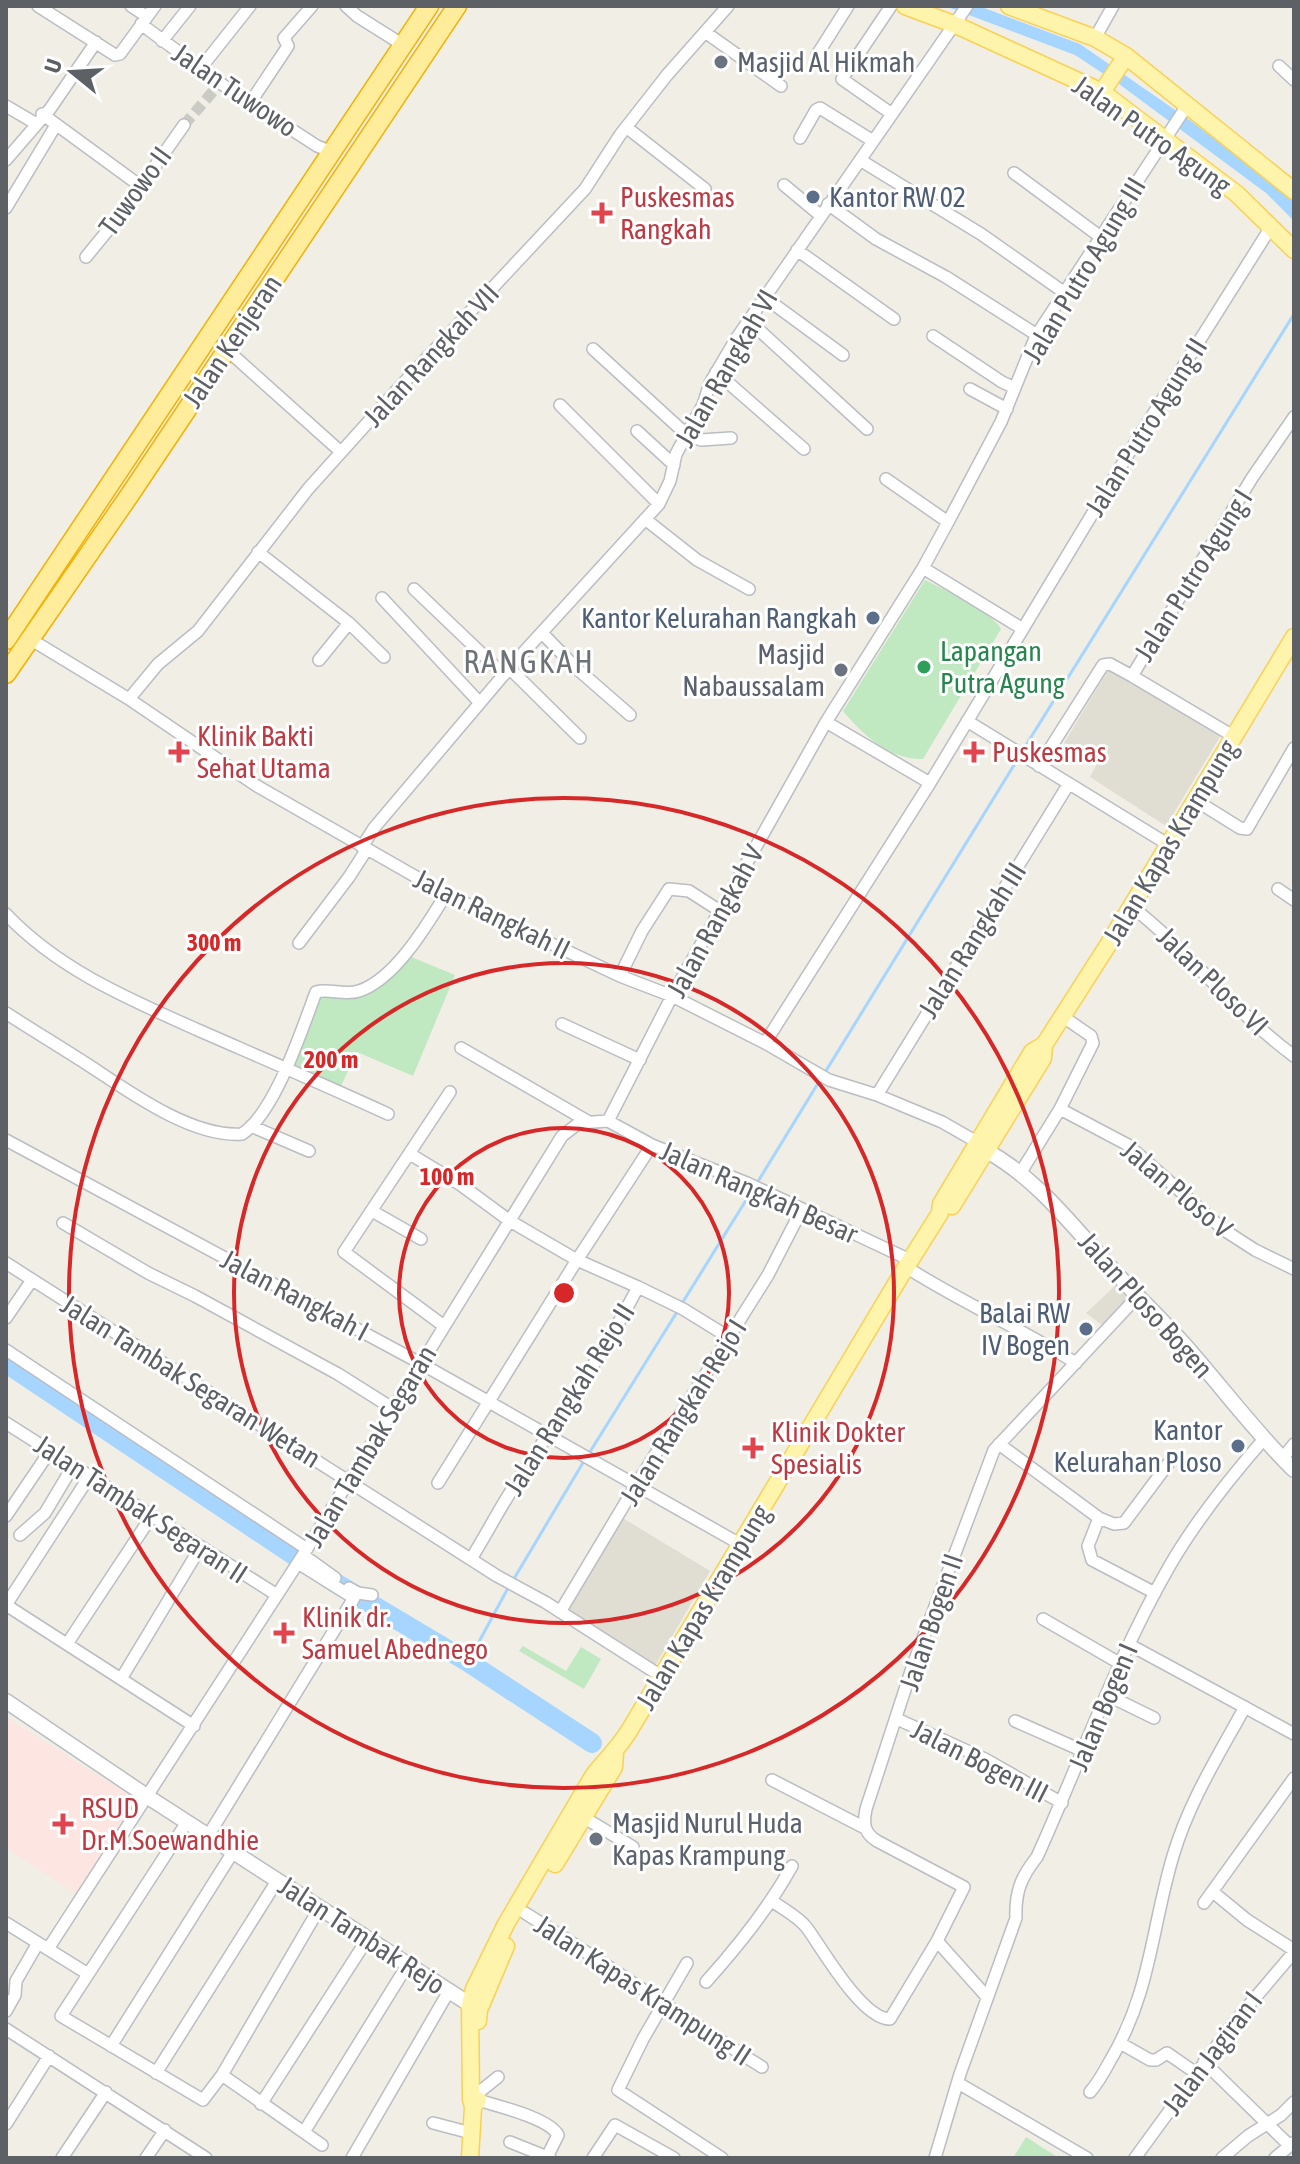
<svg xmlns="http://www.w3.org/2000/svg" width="1300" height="2164" font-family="'Asap Condensed',sans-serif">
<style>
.education{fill:#e0ddd3}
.medical{fill:#fde5e1}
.green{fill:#c0e9c2}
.water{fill:#a6d5ff}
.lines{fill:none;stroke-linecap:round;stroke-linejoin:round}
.stream{stroke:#a6d5ff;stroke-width:3}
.river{stroke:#a6d5ff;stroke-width:20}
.minor-tunnel{stroke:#cbcbc5;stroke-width:11;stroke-dasharray:11 5.5;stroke-linecap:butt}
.minor-casing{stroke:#babdc2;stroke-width:14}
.tertiary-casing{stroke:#babdc2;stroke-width:17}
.primary-casing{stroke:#fad154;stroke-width:19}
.trunk-casing{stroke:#f5b000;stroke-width:21}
.minor{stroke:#fff;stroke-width:11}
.tertiary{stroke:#fff;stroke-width:14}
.primary{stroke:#fff4ab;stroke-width:16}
.trunk{stroke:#ffed9c;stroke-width:18}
.ring{fill:none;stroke:#d62828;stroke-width:4}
.worship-dot{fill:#6b7280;stroke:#fff;stroke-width:3}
.service-dot{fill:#5c6f8a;stroke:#fff;stroke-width:3}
.health-dot{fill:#e0444e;stroke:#fff;stroke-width:3}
.leisure-dot{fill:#2e9e5b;stroke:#fff;stroke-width:3}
.labels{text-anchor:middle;stroke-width:6;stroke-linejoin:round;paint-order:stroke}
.worship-label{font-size:28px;fill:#5b616d;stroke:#fff;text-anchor:start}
.street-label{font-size:28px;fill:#5d6166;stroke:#fff}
.health-label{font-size:28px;fill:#be3a42;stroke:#fff;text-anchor:start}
.service-label{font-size:28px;fill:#4e5e75;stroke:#fff;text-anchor:end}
.leisure-label{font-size:28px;fill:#27864d;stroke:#fff;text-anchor:start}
.quarter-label{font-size:32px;letter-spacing:2px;fill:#6e7378;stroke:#fff}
.centre{fill:#d62828;stroke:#fff;stroke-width:4}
.ring-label{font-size:24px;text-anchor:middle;font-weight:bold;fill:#d62828;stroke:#fff;stroke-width:6;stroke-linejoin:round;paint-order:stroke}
</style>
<rect width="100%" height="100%" fill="#f0eee5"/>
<path class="education" d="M1110,667L1221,735L1166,826L1090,777L1097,764L1064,743Z
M1118,1283L1134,1299L1106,1328L1086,1313Z
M621,1517L710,1571L655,1666L565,1610Z"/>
<path class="medical" d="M6,1717L135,1799L76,1893L6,1848Z"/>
<path class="green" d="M925,580C943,589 993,612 1001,629L923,759C890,760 863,735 843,711Z
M409,956L455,975L413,1076L357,1052L341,1086L290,1068L320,994L344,996Z
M523,1646L566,1671L581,1647L601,1659L584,1689L519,1651Z
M1026,2137L1059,2158H1013Z"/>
<path class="water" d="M945,6H979L1080,44L1191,121L1286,193L1294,201V221L1266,193L1119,84L1075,55Z"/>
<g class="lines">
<path class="stream" d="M1023,750L1294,314
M824,1074L1019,757
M757,1183L820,1080
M681,1305L753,1189
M588,1455L677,1312
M512,1582L584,1461
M468,1662L508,1588"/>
<path class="river" d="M6,1363L334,1582L468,1662L592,1743"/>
<path class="minor-tunnel" d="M184,125L216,88"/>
<defs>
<path id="minor" d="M38,6L115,55L120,54L155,6
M131,6L146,16
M346,6L357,16L403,45
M891,6L842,79L892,114
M141,24L220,83L317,146L332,152
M705,32L781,86
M1095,38L1113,6
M162,41L190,6
M817,55L848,6
M1279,66L1294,80
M200,69L250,6
M250,103L288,46L284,38L312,6
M6,106L35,123
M42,114L139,185
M626,127L705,189
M800,138L816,110L820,108L873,141
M6,160L50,109L96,42
M860,160L981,234L1065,293
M1014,173L1102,238
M784,185L820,215
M828,204L876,239L946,277L1037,335
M6,208L56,125
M797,250L894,319
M86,257L122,213L184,125
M764,297L843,355
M748,320L867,429
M933,336L1002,382L1015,388
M226,349L341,452
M593,349L687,435L701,440L731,438
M716,372L804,449
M970,389L1007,409
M560,405L659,504
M637,431L674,465
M886,479L948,522
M645,519L697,560L749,589
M258,552L349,623L384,657
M923,568L1023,629
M414,589L504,675
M382,598L480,703
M542,633L575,667L630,715
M30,639L129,699L257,786L446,894L620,976L672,996L765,1043L829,1080L877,1095L942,1122L977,1142
M319,660L349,623
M510,669L580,738
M129,699L158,664L198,631L308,489L397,390L585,189L620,135L667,75L728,6
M967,721L1169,845
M826,722L930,783
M1233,736L1132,676L1252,478L1294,417
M1039,766L1103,665L1110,664L1132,676
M1195,800L1240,828L1247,829L1294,748
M362,847L374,828L512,665L659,504L670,481L676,454L703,405L710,383L736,339L967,6
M1278,889L1294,900
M1131,906C1190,952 1234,1012 1294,1056
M6,914C59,970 129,999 198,1030C262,1058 325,1085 388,1114
M299,943L349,877L367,849
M620,976L642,931L669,889L689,891L720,911
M6,1013C34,1031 62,1048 90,1066C129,1092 193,1138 242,1134C275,1113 302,1029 316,992C329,988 344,996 359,991C395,979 427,925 446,894
M562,1024L640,1060
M765,1043L930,783L1135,443L1271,227
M461,1048L589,1122
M877,1095L1068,785
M1060,1109L1128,1145L1224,1230L1255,1250L1294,1269
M608,1121L672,996L826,722L923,568L948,522L1001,422L1036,336L1188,104
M608,1121L652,1145L747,1183L910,1260
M251,1126L309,1151
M6,1140L420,1363L740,1544
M410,1154L461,1185L510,1221L577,1260L638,1287
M1021,1172L1060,1109L1093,1043L1091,1036L1062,1016
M372,1211L421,1239
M63,1223L148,1273L195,1296L338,1374L392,1408
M6,1263L497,1576L545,1602L661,1676
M906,1267C961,1302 1020,1328 1076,1363
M6,1318L32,1280
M444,1326L344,1252L450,1092
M6,1350L307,1549
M6,1423L277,1595
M999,1444L1099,1518L1088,1546L1092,1560L1155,1593
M1282,1459L1294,1444
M438,1483L577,1260L652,1145
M6,1516L50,1451
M1099,1518L1114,1524L1124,1523L1168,1464
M20,1535L45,1513L73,1466
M303,1555L335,1578
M471,1559C484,1538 495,1517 508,1496C552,1426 600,1361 638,1287L683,1309L730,1338
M349,1588L358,1593L372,1595
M6,1605L194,1726
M6,1605L89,1477
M560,1612L636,1485L768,1275L802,1209
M1043,1619L1121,1664
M67,1644L151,1517
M1130,1645L1294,1734
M121,1679L200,1548
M1107,1695L1154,1718
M897,1719L985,1759L1062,1803
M1015,1721L1083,1751
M772,1780L865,1828
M583,1817L633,1847
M187,1822L61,2016L203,2100L222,2075L320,1907
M208,1836L354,1598L298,1563
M1213,1892L1247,1920L1294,1950
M772,1901C783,1909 799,1917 807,1928C823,1950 862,2019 890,2019L937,1941L964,1887L877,1841C864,1833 863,1824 866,1809L913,1665L994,1450L1138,1296
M1204,1903L1294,1778
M525,1913C605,1963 682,2017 762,2067
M6,1923L88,1974
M937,1941L987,1997
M48,1949L303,1555L562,1136L579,1123L608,1121
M687,1963L643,2039L618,2090L722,2158
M706,1982C739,1945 768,1909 792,1866
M6,2011L15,1995L16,1981L38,1943
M6,2029L206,2158
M1120,2043L1150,2060H1156L1167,2053L1196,2073
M111,2046L233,1852
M1204,2062L1290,2146
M156,2073L277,1881
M222,2075L322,2145
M958,2083L1087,2158
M1090,2092C1098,2083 1104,2072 1110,2061C1151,1992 1151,1930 1173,1856C1189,1802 1218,1756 1245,1707
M478,2093L498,2077
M478,2100C497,2106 549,2118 558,2135L547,2157
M261,2104L368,1938
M433,2123L471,2133
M6,2124L49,2056
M304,2132L408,1964
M510,2142L550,2158
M62,2158L106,2092
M146,2158L165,2130
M352,2158L449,1991
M593,2158L615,2125L674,2158
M935,2158L960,2074L1016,1918C1015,1892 1021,1877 1037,1857C1081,1760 1116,1659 1169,1567C1196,1520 1229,1479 1264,1439
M1135,2158L1232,2025L1294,1952
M1222,2158L1248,2136L1281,2115L1294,2102
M1275,2158L1293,2143"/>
<path id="tertiary" d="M987,1151C1035,1178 1066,1218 1102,1258C1130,1290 1162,1319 1190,1351C1225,1391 1256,1433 1294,1470
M6,1701L148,1797L477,2009"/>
<path id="primary" d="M905,6L956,25L1102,92L1237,194L1294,250
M1009,6L1095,38L1126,56L1294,191
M1102,92L1126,56
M952,1206L1043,1058L1044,1045
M555,1864L614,1767L615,1754
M478,2021L479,2010L506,1946
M473,2107L471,2099L470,2005L474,1989L506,1924L593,1776C605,1760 618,1749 629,1731L906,1267L940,1213L941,1204L1032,1052L1044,1045L1108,945L1294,637
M470,2158L473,2107L478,2100"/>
<path id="trunk" d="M6,640L429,6
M6,674L131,493L457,6"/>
</defs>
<use href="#minor" class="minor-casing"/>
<use href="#tertiary" class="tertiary-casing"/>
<use href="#primary" class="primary-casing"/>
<use href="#trunk" class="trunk-casing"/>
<use href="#minor" class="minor"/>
<use href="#tertiary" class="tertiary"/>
<use href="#primary" class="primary"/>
<use href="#trunk" class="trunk"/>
</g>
<g class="ring">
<circle cx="564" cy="1293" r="165"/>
<circle cx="564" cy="1293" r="330"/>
<circle cx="564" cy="1293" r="495"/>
</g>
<g class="worship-dot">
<circle cx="721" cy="62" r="8"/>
<circle cx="841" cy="670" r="8"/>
<circle cx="596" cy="1839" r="8"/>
</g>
<g class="service-dot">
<circle cx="813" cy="197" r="8"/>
<circle cx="873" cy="618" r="8"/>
<circle cx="1086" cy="1329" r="8"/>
<circle cx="1238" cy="1446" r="8"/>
</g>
<g class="health-dot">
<path d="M598 201h8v8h8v8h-8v8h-8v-8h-8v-8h8z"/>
<path d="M175 740h8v8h8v8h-8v8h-8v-8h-8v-8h8z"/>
<path d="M970 740h8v8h8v8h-8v8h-8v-8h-8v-8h8z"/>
<path d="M749 1436h8v8h8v8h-8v8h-8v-8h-8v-8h8z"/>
<path d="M280 1621h8v8h8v8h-8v8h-8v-8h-8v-8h8z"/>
<path d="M59 1812h8v8h8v8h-8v8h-8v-8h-8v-8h8z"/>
</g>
<circle class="leisure-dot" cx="924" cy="667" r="8"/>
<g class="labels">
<g class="worship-label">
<text x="737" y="72">Masjid Al Hikmah</text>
<text x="825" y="664" text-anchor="end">Masjid<tspan x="825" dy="32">Nabaussalam</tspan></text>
<text x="612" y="1833">Masjid Nurul Huda<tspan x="612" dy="32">Kapas Krampung</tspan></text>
</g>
<g class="street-label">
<text transform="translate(235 90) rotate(34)" y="10">Jalan Tuwowo</text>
<text transform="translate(1152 135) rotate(35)" y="10">Jalan Putro Agung</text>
<text transform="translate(135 191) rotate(-54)" y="10">Tuwowo II</text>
<text transform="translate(1084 270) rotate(-59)" y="10">Jalan Putro Agung III</text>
<text transform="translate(232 341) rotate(-56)" y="10">Jalan Kenjeran</text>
<text transform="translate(431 355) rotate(-47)" y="10">Jalan Rangkah VII</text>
<text transform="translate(726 368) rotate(-60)" y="10">Jalan Rangkah VI</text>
<text transform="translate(1146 427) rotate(-58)" y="10">Jalan Putro Agung II</text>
<text transform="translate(1193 575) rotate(-58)" y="10">Jalan Putro Agung I</text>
<text transform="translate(1170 842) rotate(-59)" y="10">Jalan Kapas Krampung</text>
<text transform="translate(492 914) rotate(26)" y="10">Jalan Rangkah II</text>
<text transform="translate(715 921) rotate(-61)" y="10">Jalan Rangkah V</text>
<text transform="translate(972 940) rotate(-58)" y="10">Jalan Rangkah III</text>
<text transform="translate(1213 981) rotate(44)" y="10">Jalan Ploso VI</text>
<text transform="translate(1177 1189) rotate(40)" y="10">Jalan Ploso V</text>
<text transform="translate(759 1192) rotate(24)" y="10">Jalan Rangkah Besar</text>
<text transform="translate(295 1295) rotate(28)" y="10">Jalan Rangkah I</text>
<text transform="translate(1146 1305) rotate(48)" y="10">Jalan Ploso Bogen</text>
<text transform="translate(191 1381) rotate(32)" y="10">Jalan Tambak Segaran Wetan</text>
<text transform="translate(569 1399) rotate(-58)" y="10">Jalan Rangkah Rejo II</text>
<text transform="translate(683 1412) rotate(-58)" y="10">Jalan Rangkah Rejo I</text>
<text transform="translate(370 1446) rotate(-59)" y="10">Jalan Tambak Segaran</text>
<text transform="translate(141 1509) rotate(33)" y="10">Jalan Tambak Segaran II</text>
<text transform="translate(703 1607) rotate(-59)" y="10">Jalan Kapas Krampung</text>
<text transform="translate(931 1622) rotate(-71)" y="10">Jalan Bogen II</text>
<text transform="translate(1103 1707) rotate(-67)" y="10">Jalan Bogen I</text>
<text transform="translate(980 1761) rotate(27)" y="10">Jalan Bogen III</text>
<text transform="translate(362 1935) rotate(33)" y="10">Jalan Tambak Rejo</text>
<text transform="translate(643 1990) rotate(33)" y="10">Jalan Kapas Krampung II</text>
<text transform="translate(1212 2053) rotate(-53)" y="10">Jalan Jagiran I</text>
</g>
<g class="health-label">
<text x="620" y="207">Puskesmas<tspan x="620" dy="32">Rangkah</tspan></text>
<text x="197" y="746">Klinik Bakti<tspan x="197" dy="32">Sehat Utama</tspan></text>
<text x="992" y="762">Puskesmas</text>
<text x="771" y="1442">Klinik Dokter<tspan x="771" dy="32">Spesialis</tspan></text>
<text x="302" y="1627">Klinik dr.<tspan x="302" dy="32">Samuel Abednego</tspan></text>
<text x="81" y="1818">RSUD<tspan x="81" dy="32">Dr.M.Soewandhie</tspan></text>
</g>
<g class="service-label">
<text x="829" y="207" text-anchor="start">Kantor RW 02</text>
<text x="857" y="628">Kantor Kelurahan Rangkah</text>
<text x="1070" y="1323">Balai RW<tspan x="1070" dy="32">IV Bogen</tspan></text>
<text x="1222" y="1440">Kantor<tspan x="1222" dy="32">Kelurahan Ploso</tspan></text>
</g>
<g class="leisure-label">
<text x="940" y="661">Lapangan<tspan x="940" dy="32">Putra Agung</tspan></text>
</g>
<g class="quarter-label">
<text x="529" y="673">RANGKAH</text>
</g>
</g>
<circle cx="564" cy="1293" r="12" class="centre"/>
<g class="ring-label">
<text x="214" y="951">300 m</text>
<text x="331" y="1068">200 m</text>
<text x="447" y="1185">100 m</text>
</g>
<rect width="1300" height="2164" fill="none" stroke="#5d6166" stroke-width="16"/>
<g transform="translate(72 72) rotate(288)" stroke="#ffffff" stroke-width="6" paint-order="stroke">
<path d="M0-6L14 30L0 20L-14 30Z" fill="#5d6166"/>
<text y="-12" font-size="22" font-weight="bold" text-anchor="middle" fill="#5d6166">U</text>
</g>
</svg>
